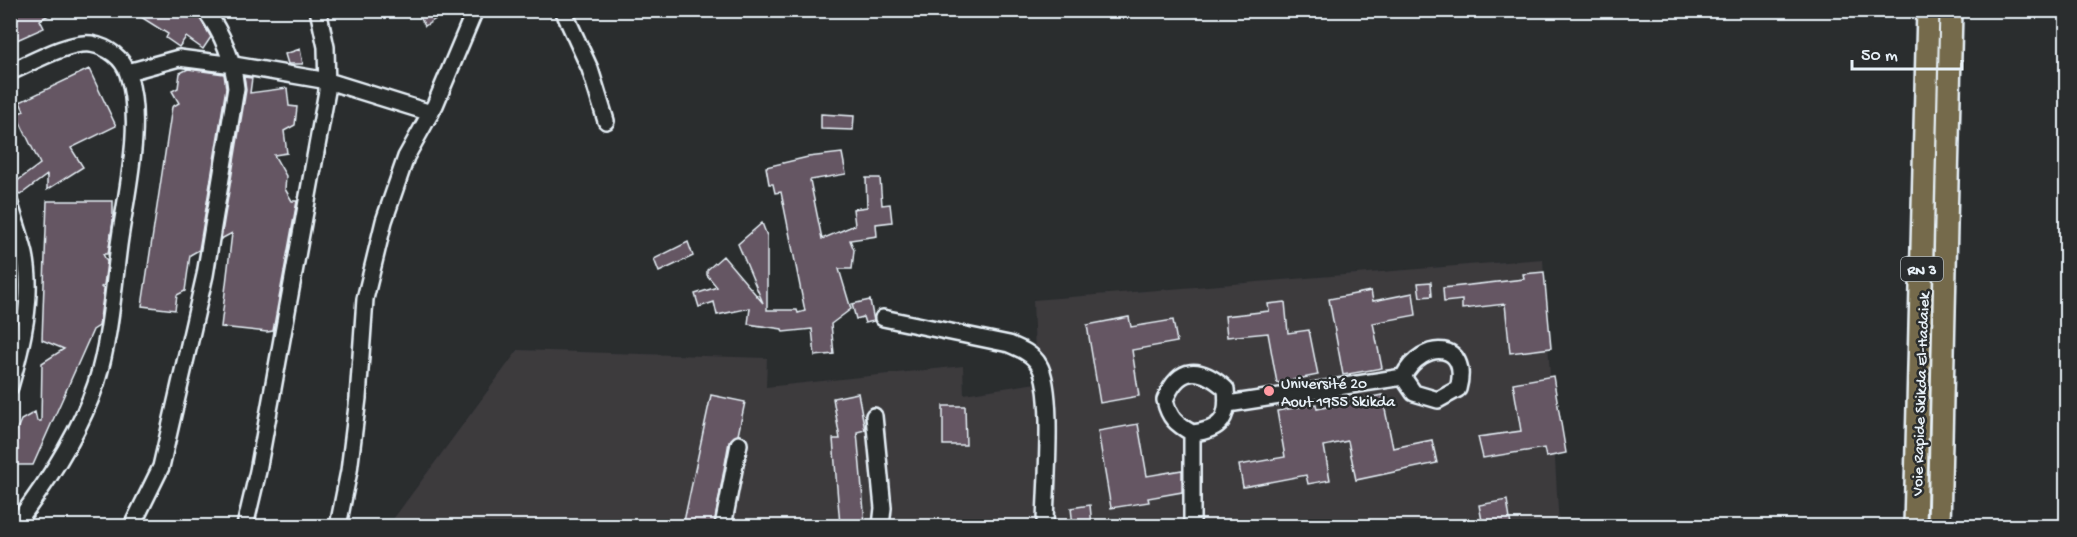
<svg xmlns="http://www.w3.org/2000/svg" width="2077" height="537" font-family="'Gochi Hand',sans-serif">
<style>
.built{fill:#3c3a3e}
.building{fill:#655763;stroke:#e8f1f8;stroke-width:1.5}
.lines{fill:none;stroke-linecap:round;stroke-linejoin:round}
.minor-casing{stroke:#e8f1f8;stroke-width:20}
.highway-casing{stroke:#e8f1f8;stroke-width:26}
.minor{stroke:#2a2d2e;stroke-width:15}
.highway{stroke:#746b4b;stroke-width:21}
.poi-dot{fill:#ff9aa2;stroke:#2a2d2e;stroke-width:2}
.labels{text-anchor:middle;stroke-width:5;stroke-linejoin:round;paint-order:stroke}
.shield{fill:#2a2d2e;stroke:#afb6bb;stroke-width:1.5}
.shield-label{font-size:15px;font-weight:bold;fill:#e8f1f8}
.poi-label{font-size:16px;fill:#e8f1f8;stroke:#2a2d2e;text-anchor:start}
.street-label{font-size:16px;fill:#e8f1f8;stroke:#2a2d2e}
</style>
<rect width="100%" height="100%" fill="#2a2d2e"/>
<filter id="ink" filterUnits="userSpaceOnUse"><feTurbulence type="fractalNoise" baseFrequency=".0167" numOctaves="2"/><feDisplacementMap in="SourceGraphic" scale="12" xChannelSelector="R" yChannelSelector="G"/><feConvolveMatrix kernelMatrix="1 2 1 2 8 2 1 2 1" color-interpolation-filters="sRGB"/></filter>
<g filter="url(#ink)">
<path class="built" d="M1543,259L1559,526H388L518,350L767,358L766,387L963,366L964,394L1036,383L1033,300Z"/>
<path class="building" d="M10,10H57L40,20L44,28L10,43Z
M130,10H195L211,37L203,49L186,37L179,47L166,38L168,34Z
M416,10H449L425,26Z
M300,49L303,64H288L285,54Z
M89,69L116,126L71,148L83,167L47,190V175L20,195L12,185L40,164L16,114L24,111L20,102Z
M188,69L224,74L226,88L199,250L190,255L185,291L177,295L175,310L142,306L172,107L179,103L172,91L178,88L180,73Z
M244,77L252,78L250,93L287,88L289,106L297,107L295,125L284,131L287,153L274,155L286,176L285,189L292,201H297L273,331L267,332L221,327L232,233L221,239L246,90Z
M821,114L854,116L853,130L821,129Z
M842,153L846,174L810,180L822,239L855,225L853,209L867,207L866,178H880L882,205L890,204L892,222L876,224L877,236L850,240L854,250L852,269H839L851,309L831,324L834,354L815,356L812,329L783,332L782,329L748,324L750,308L717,315L714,302L699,307L695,294L717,287L707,275V270L723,256L763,303L738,244L762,223L767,236V310H797L798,313L805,311L781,192L775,193L773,184H769L766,167L808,157Z
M47,201H113V221L108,254H103L107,262L104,285L101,287L104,290L99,326L93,330L33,465H17L10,454V436H14L21,420L35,412L37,421H41L42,363L64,349L42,340Z
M688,242L693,256L659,272L654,259Z
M1544,272L1551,348L1510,353L1505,304L1462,309V300L1444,302L1443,288L1524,279L1523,274Z
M1431,282L1432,296L1420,297L1418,283Z
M1371,291L1373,301L1413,293L1416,315L1373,323L1382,368L1343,375L1329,299Z
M870,300L874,321L865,323L863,317L856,319L852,304Z
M1285,302L1288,333L1309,330L1318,375L1277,383L1268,333L1227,337L1225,316L1269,311L1268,304Z
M1129,317L1131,327L1173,320L1177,342L1132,350L1139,396L1100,403L1087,325Z
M1553,376L1566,453L1546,457L1544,448L1483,458L1478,437L1521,431L1513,383Z
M858,393L865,430L857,432L865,523L840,525L833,439H840L833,398Z
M711,395L745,402L738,435L729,442L714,526H683Z
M1382,395L1393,448L1432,440L1437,463L1356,480L1348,441L1324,446L1330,480L1308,484L1306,475L1243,487L1239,465L1285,457L1277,411L1316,404L1317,409Z
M943,406H965L966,445H943Z
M1138,424L1147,476L1182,470V492L1148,498L1149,502L1111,508L1098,431Z
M1507,500L1511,526H1483L1479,505Z
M1090,505L1092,526H1073L1071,508Z"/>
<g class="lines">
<defs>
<path id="minor" d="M563,10L590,69L606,121
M10,72C31,63 69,41 91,44C108,47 123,58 128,74C144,124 126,193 119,245C113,291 110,340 96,384C79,434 47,483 15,525
M128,72L179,58L234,65L328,81L431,113
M10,204C15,221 21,237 25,254C34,296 22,346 10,387
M883,318L1009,344C1021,349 1033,354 1039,365C1055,391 1045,492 1045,526
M1228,404L1403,377C1423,338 1471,342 1458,389L1438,400L1414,393L1403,377
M874,416L883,508L881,526
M132,526L161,467L205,275L236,88C233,59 223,34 205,10
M245,526L258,471L327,91L326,47L318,10
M338,526L349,471L358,398L365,299L384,221L406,157L435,105L475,10
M723,526L739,444
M1192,526V433C1176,424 1169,418 1165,400C1179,365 1200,366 1226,389C1229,418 1222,430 1192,433"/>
<path id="highway" d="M1915,526L1928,10
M1939,526L1951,10"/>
</defs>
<use href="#minor" class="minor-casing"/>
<use href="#highway" class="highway-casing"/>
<use href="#minor" class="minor"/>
<use href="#highway" class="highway"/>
</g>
</g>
<circle class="poi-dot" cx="1269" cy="391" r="6"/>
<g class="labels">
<rect class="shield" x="1901" y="257" width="42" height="24" rx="4.5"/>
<g class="shield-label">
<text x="1922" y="274">RN 3</text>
</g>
<g class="poi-label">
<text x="1281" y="388">Université 20<tspan x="1281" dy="18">Aout 1955 Skikda</tspan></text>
</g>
<g class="street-label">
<text transform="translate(1919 394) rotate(-88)" y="6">Voie Rapide Skikda El-Hadaiek</text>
</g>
</g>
<rect width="2077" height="537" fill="none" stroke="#2a2d2e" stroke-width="36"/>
<rect x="18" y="18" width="2041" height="501" fill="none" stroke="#e8f1f8" stroke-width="2" filter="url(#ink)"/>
<path d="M1852 60v9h110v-9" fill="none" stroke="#e8f1f8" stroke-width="3"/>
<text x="1861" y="60" font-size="18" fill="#e8f1f8" stroke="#2a2d2e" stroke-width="4.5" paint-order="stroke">50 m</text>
</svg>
